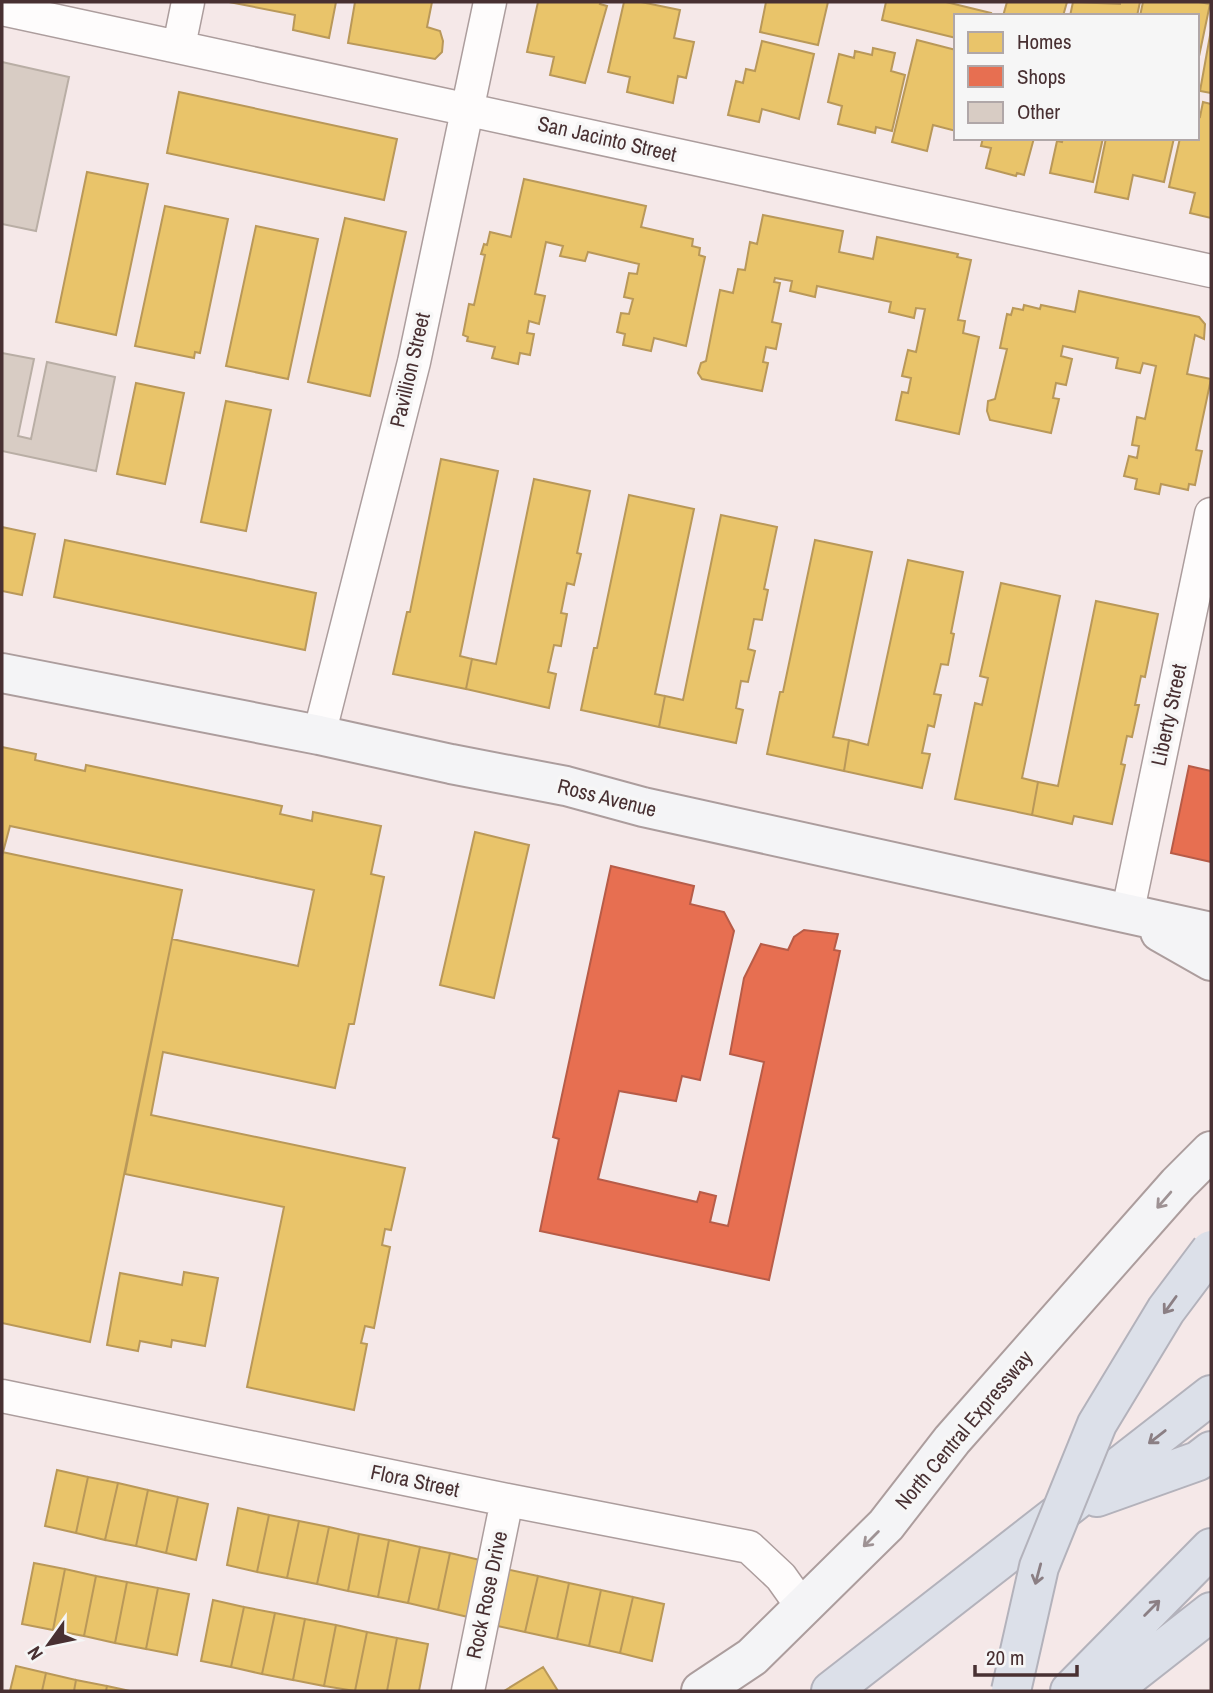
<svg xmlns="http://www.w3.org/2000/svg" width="1213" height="1693" font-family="'Archivo Narrow',sans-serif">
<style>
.homes{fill:#e9c46a;stroke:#b99859;stroke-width:2}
.shops{fill:#e76f51;stroke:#b75c48;stroke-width:2}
.building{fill:#d8ccc4;stroke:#b9aea5;stroke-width:2}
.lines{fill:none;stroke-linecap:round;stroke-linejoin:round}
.street-casing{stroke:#ac9d9d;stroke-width:35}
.secondary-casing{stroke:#ac9d9d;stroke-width:42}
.highway-casing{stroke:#b3b2bb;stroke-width:42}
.street{stroke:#fefcfc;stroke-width:32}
.secondary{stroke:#f4f4f6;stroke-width:38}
.highway{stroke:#dce0e9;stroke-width:38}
.highway-bridge-casing{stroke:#b3b2bb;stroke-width:42;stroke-linecap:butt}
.highway-bridge{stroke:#dce0e9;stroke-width:38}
.oneway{stroke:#9e9294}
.oneway2{stroke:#8b7f84}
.labels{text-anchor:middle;stroke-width:7;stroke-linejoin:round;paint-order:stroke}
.street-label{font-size:21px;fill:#483032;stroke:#f6f6f6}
</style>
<rect width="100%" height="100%" fill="#f5e8e8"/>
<path class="homes" d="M229,2H336L329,38L293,30L295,15Z
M355,2H432L427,27L440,31L443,41L442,52L435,59L348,43Z
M538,2H601L600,4L607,6L585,83L550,75L554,57L527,52Z
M624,2H641L680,10L674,38L694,42L686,78L678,76L673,103L627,92L630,77L608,72Z
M766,2H828L818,45L760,32Z
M886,2H946L991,13L990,16H956V38L882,20Z
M1007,2H1067L1063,16H1003Z
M1073,2L1120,4V2H1140L1137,16H1070Z
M1143,2H1199L1210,4L1197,66V16H1140Z
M1211,30V93L1200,91Z
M917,40L956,50V131L933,125L927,151L892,142Z
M762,41L814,54L799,119L762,109L759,122L728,115L736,81L743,83L746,69L755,71Z
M873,48L895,53L891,71L905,75L892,131L876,127L875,133L838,124L842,106L828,102L839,54L854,58L855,51L872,55Z
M179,92L397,139L384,200L167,153Z
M1203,102L1211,104V218L1190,213L1195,193L1169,187L1180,138H1197V116L1200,117Z
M983,138H1034L1024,175L1017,173L1016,176L986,168L991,148L981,146Z
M1063,138H1103L1093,182L1050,173L1057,141L1062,142Z
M1106,138H1174L1164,182L1133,175L1128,199L1095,192Z
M87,172L148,184L116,335L56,322Z
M524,179L646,206L641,227L693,239L692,246L700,248L699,255L705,257L686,346L654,338L651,351L623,345L625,334L617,332L621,313L629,314L633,299L624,297L629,273L637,274L639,264L588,252L585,261L560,256L563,246L546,242L535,294L545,296L539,324L529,321L527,333L534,334L530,355L520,353L518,364L492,358L495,347L467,341L468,337L463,335L469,304L474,305L485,255L481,254L484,244L487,245L490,232L511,237Z
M165,206L228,219L200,353L195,352L194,358L135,346Z
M763,215L843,231L839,252L873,259L877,237L958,254L957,257L971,260L958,320L965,321L963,333L979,337L959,434L896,420L902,392L908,393L911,378L902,376L908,350L916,352L925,309L916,308L914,318L889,312L891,302L817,286L815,297L790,291L792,281L775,278L774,282L780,283L772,322L781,324L776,349L766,347L763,362L768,363L762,391L702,379L698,373L701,363L706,361L720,290L733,293L738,269L745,270L750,242L757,244Z
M345,218L406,232L370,396L308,382Z
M256,226L318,239L288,379L226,366Z
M1079,291L1199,317L1205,324L1204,339L1195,335L1187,374L1211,379L1196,450L1202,451L1195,485L1189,484L1188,490L1161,484L1159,494L1135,489L1137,479L1124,476L1129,456L1137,458L1139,446L1132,445L1137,417L1145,419L1156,366L1143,363L1140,373L1116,368L1118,358L1063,346L1061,356L1072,359L1066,385L1056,383L1053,398L1059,399L1051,433L990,420L987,411L988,401L995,399L1007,349L1000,348L1007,314L1011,315L1013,308L1023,310L1024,305L1040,309L1041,305L1075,312Z
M136,383L184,393L165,484L117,474Z
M226,401L271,410L246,531L201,522Z
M441,459L498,471L460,656L472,659L466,689L393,674L407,612H410Z
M534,479L590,491L577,553L581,554L574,585L567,583L561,613L567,614L561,646L554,645L548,672L556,674L549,708L466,689L472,659L496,664Z
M629,495L694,509L655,694L665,696L659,727L581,710L594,648H597Z
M721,515L777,527L764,589L768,590L762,620L754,619L748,649L755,651L748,682L741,681L736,708L743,710L736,743L659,727L665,696L683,700Z
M2,527L35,534L22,595L2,591Z
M65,540L316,593L305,650L54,597Z
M815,540L872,552L833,737L849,740L844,771L767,754L780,692H783Z
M908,560L963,572L951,633L954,634L948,665L941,664L934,694L941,695L934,727L928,725L922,753L930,754L922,788L844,771L849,740L868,745Z
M1001,583L1060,596L1022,778L1038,782L1032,815L955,799L975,703L982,705L988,678L980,676Z
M1096,601L1158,614L1145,677L1141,676L1135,705H1139L1132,737L1127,736L1121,764L1125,765L1112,824L1074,816L1072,824L1032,815L1038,782L1058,786Z
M2,747L36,754L35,760L85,771L86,765L282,806L280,814L312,821L313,812L381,826L371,874L384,877L354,1024H349L335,1088L163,1052L151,1115L405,1168L391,1230L385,1229L382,1245L390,1247L374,1328L365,1326L361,1343L367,1344L354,1410L247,1387L284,1207L125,1174L172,939L298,966L314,890L10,826L2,856Z
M475,832L529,845L494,998L440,985Z
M2,852L182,890L90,1342L2,1323Z
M184,1272L218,1278L205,1346L172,1340L171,1347L140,1341L138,1351L107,1345L120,1273L182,1285Z
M57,1470L88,1477L76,1533L45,1526Z
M88,1477L118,1483L105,1540L76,1533Z
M118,1483L148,1490L136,1546L105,1540Z
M148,1490L178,1497L166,1553L136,1546Z
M178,1497L208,1504L196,1560L166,1553Z
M238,1508L269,1515L257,1572L227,1565Z
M269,1515L299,1521L287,1578L257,1572Z
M299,1521L329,1527L317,1584L287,1578Z
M329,1527L359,1534L348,1591L317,1584Z
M359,1534L389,1540L378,1597L348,1591Z
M389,1540L420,1547L408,1603L378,1597Z
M420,1547L450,1553L438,1610L408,1603Z
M450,1553L480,1560L468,1617L438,1610Z
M34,1563L65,1569L53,1630L22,1624Z
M65,1569L96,1576L84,1636L53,1630Z
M506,1569L538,1576L525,1632L493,1625Z
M96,1576L127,1582L115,1643L84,1636Z
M538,1576L569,1583L557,1639L525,1632Z
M127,1582L158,1588L146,1649L115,1643Z
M569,1583L601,1590L589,1646L557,1639Z
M158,1588L189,1594L177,1655L146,1649Z
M601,1590L633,1597L620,1653L589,1646Z
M633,1597L664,1604L652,1661L620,1653Z
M213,1600L244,1607L231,1667L201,1661Z
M244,1607L275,1613L262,1674L231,1667Z
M275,1613L305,1619L293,1680L262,1674Z
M305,1619L336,1625L324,1686L293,1680Z
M336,1625L367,1632L355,1691L324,1686Z
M367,1632L397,1638L387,1691H355Z
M397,1638L428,1644L419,1691H387Z
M16,1666L46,1673L42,1691H10Z
M543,1667L558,1691H504Z
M46,1673L76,1680L74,1691H42Z
M76,1680L107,1686L106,1691H74Z
M107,1686L130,1691H106Z"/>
<path class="shops" d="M1189,766L1211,771V862L1171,853Z
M611,866L694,886L690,904L724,912L734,931L700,1080L682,1076L676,1101L619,1091L598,1179L697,1202L700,1192L716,1196L710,1222L728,1226L764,1062L730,1054L744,978L761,944L788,950L794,937L804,930L838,934L834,950L840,951L769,1280L540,1231L559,1139L553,1137Z"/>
<path class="building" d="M2,62L69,77L36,231L2,224Z
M2,353L34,359L18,436L31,439L47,362L115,377L96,471L2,451Z"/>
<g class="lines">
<defs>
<path id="street" d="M2,9C405,95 808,184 1211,271
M179,46L188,2
M319,735L414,362L490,2
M1127,915L1211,514
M2,1396L507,1500L749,1547L781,1577L803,1608
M468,1691L507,1500"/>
<path id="secondary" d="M2,673L319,735L451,764L566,786L643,807L1211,932
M1160,932L1211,961
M701,1691L752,1657L886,1525L952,1440L1178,1184L1211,1151"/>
<path id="highway" d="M1097,1497L1198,1461L1211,1451
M831,1691L1211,1395
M1070,1691L1211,1548
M1110,1691L1211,1612"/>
</defs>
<use href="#street" class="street-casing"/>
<use href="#secondary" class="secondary-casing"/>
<use href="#highway" class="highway-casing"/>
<use href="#street" class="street"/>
<use href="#secondary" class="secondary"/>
<use href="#highway" class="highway"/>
<defs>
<path id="highway-bridge" d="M1011,1691L1039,1567L1097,1424L1166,1310L1211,1250"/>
</defs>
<use href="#highway-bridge" class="highway-bridge-casing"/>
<use href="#highway-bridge" class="highway-bridge"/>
</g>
<defs><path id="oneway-shaft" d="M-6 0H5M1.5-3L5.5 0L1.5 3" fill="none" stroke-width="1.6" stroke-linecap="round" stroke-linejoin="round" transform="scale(1.75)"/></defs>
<g class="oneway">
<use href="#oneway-shaft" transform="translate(1164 1200) rotate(131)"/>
<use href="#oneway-shaft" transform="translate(871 1539) rotate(135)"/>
</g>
<g class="oneway2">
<use href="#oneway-shaft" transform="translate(1170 1305) rotate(126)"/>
<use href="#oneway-shaft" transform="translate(1157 1437) rotate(142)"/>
<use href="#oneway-shaft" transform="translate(1038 1574) rotate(105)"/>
<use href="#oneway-shaft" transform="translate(1152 1608) rotate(-45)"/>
</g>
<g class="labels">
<g class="street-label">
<text transform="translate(607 139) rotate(13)" y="7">San Jacinto Street</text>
<text transform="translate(410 370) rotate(-77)" y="7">Pavillion Street</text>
<text transform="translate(1169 715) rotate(-78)" y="7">Liberty Street</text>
<text transform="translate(607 798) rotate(14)" y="7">Ross Avenue</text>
<text transform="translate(964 1430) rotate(-50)" y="7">North Central Expressway</text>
<text transform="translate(415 1481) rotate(12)" y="7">Flora Street</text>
<text transform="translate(487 1595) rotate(-78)" y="7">Rock Rose Drive</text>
</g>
</g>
<rect width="1213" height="1693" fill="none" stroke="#483032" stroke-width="7"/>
<rect x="954" y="14" width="245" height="126" fill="#f6f6f6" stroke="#b0a7a8" stroke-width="2"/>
<rect x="968" y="32" width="35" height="21" fill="#e9c46a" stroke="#b0a7a8" stroke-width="2"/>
<text x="1017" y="49" font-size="21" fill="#483032">Homes</text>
<rect x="968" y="66" width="35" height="21" fill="#e76f51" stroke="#b0a7a8" stroke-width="2"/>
<text x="1017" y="84" font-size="21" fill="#483032">Shops</text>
<rect x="968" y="102" width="35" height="21" fill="#d8ccc4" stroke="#b0a7a8" stroke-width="2"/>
<text x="1017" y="119" font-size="21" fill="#483032">Other</text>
<g transform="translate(49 1644) rotate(237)" stroke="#f6f6f6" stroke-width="5" paint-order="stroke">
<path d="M0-5L12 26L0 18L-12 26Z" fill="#483032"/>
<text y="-10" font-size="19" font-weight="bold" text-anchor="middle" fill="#483032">N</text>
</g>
<path d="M975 1665v10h102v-10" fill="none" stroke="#483032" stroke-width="3.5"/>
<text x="986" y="1665" font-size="21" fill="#483032" stroke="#f6f6f6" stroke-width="5" paint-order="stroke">20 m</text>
</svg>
